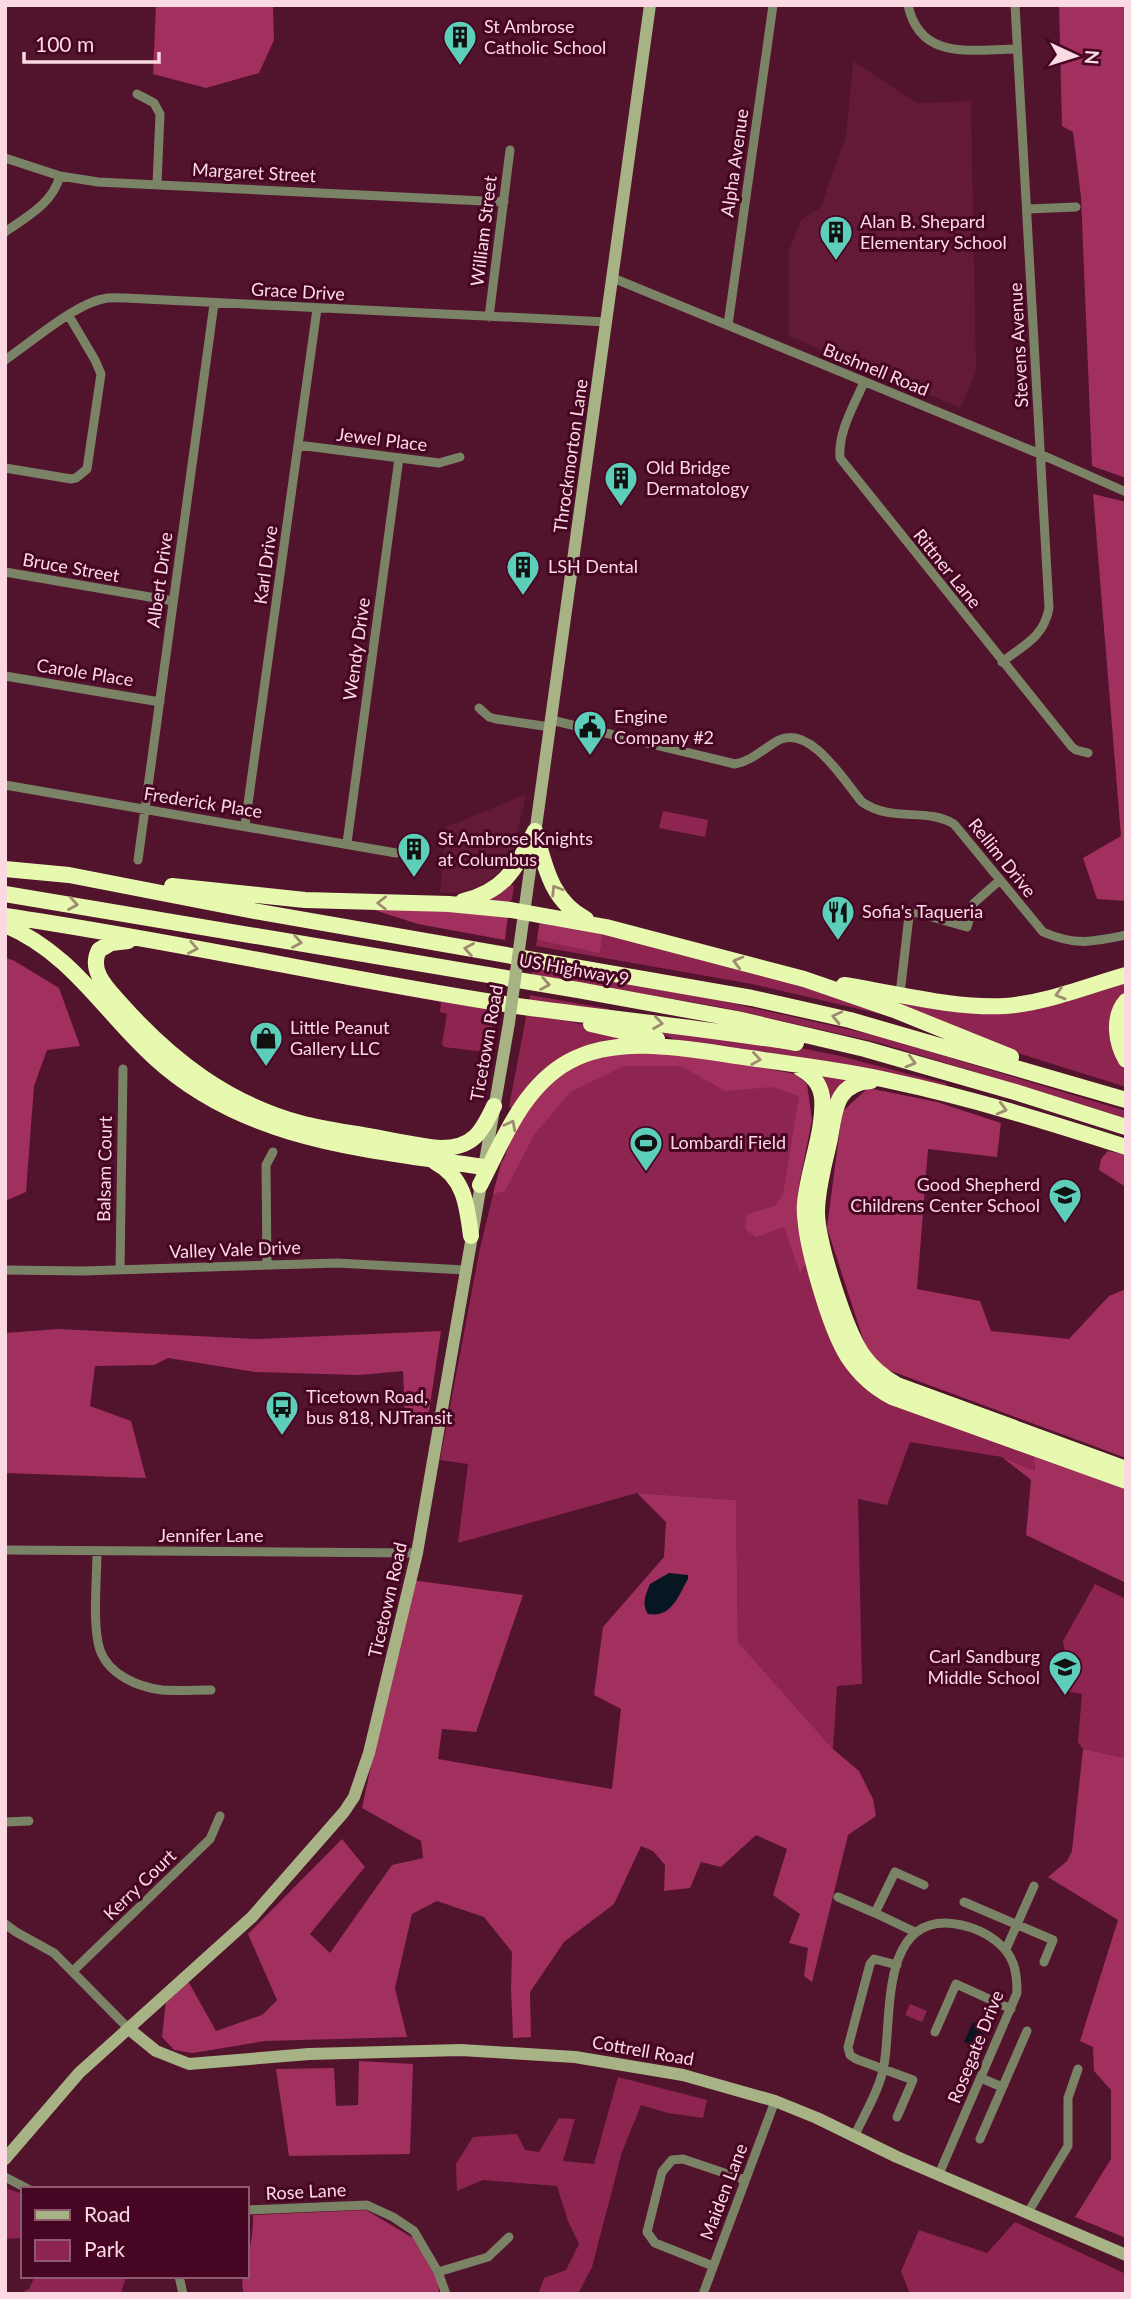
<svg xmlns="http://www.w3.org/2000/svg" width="1131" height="2299" font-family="Lato,sans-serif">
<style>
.built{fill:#621a37}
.green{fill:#8e2551}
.forest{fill:#a1305e}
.water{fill:#071721}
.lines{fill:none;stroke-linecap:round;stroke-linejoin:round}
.street{stroke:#7b8366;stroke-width:9}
.secondary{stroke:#a7b384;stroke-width:12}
.highway{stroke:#e7f9af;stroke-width:16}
.secondary-bridge{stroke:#a7b384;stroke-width:12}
.oneway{stroke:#9f8c70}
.labels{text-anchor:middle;stroke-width:6;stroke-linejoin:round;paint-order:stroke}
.poi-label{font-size:18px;fill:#fbd9e2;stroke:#460623;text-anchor:start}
.street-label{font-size:18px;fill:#fbd9e2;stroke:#460623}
</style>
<rect width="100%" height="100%" fill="#52132d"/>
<path class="built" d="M853,61L917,103L971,101L976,372L960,408L789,336V251L801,220L820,208L846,137Z
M526,794L514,847L501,870L484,884L474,889L455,893L440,892L447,827Z"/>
<path class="green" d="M663,811L708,820L705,837L659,828Z
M511,884L514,887L512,899L508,905L473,903Z
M603,932L834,993L889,1016L752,984L536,946L537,940L600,952Z
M533,966L713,999L878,1036L1126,1111V1118L876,1042L720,1007L532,975Z
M345,981L495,1007L489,1048L485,1052L444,1047L442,1044L447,1014L440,1012L441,1002L345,985Z
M1126,981L1116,1055L1126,1073V1087L1005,1049L870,993L962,1009Z
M530,995L609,1009L608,1014L529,1002Z
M527,1012L639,1037L514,1108L509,1107Z
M646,1028L771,1042L836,1055L947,1084L946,1088L674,1039Z
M589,1059L742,1064L807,1084L796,1225L841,1359L877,1397L1033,1453L1035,1471L1002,1457L910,1442L887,1505L858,1499L862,1684L837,1686L833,1749L738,1642L736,1500L637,1493L458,1543L468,1464L440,1460L480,1248L501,1162Z
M824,1075L851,1079L829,1117L822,1077Z
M1095,1584L1126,1599V1758L1083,1749L1078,1742L1082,1694L1058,1690L1068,1668L1063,1641Z
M910,2004L927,2011L922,2022L905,2015Z
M618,2077L707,2100L703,2118L668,2113L641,2105L622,2152L592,2267L578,2294H538L544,2278L566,2270L579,2244L568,2221L557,2186L483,2180L457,2191L456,2164L473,2137L517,2134L525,2150L539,2152L559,2118L575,2119L563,2161L594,2164Z
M5,2188L23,2194V2238L5,2239Z
M1015,2222L1126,2274V2294H910L901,2271L919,2230L987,2253Z
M35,2276H126L121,2294H18L29,2289Z"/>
<path class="forest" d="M156,5H273L274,40L259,73L206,88L153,74Z
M1059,5H1126V478L1092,466L1081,197L1073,132L1062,126Z
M1093,494L1126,502V901L1097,899L1083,858L1121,836Z
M371,909L508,914L505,940L418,924Z
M540,919L603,932L600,953L537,940Z
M5,958L13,960L59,988L80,1046L47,1050L34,1086L26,1192L5,1201Z
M610,1052H656L742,1064L795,1074L807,1084L812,1120L798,1190L797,1223L807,1262L800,1273L784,1227L756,1237L745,1229L747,1214L775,1206L783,1195L799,1096L772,1087L725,1091L681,1066H624L570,1092L534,1135L505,1191L493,1194C505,1147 526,1095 569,1069C581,1062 597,1058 610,1052Z
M868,1088L937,1102L1001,1123L997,1157L928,1149L917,1289L980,1301L991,1331L1069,1339L1109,1296L1126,1289V1458L883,1368L868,1354L827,1228L842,1112Z
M1108,1151L1126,1155V1187L1099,1170L1101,1159Z
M59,1329L257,1339L441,1331L429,1412L405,1419L403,1371L360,1375L255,1372L168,1358L154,1365L95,1366L90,1406L131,1421L146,1478L5,1473V1333Z
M1033,1453L1126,1488V1583L1026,1535L1031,1480L1002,1457L1035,1471Z
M637,1493L736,1500L738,1642L833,1749L859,1771L873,1799L876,1816L848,1835L812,1982L804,1976L808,1948L789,1943L800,1914L773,1895L787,1849L756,1835L721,1867L701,1862L690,1888L664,1891L665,1865L653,1851L641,1846L614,1904L564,1942L530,1992L531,2037L513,2038L511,1988L512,1952L484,1917L437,1901L412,1914L395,1988L407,2037L265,2041L193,2053L174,2050L162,2037L166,2001L188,1981L216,2031L262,2015L277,2000L248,1934L342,1839L365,1867L310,1934L330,1953L392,1865L423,1858L421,1841L362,1808L411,1580L523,1595L476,1732L442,1729L438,1759L612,1789L621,1709L594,1695L603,1627L664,1557L666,1522Z
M1083,1749L1126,1758V2238L1075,2217L1111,2159V2090L1094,2071L1093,2047L1080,2041L1118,1920L1048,1877L1067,1861L1072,1851Z
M359,2061L413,2064L410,2154L289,2156L276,2069L334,2068L336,2106L358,2105Z
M366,2210L413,2238L438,2281L439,2294H244L242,2285L243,2276H247C247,2255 254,2236 253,2215Z"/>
<path class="water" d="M669,1573L688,1575V1579C678,1596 672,1618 648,1614C641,1604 646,1594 650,1584Z
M973,2022L986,2028L981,2035L977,2034L972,2045L964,2042Z"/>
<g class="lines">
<path class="street" d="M908,5C920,62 973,49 1017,49
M137,94L154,103L160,114L157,184
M5,158L60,176L98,182L504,202
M1028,209L1076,207
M5,232C28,216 52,204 60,176
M613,278L1040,454L1126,492
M489,317L510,150
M728,325L773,5
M5,360C30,343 75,304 103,299C110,297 118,298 125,298L607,322
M864,382C854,406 838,431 840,458L1072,747L1076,750L1088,753
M298,445L439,463L460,457
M5,468L71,479L76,478L87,469L101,374L95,360L69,316
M5,572L173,601
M1002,662C1024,645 1044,637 1049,608L1015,5
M5,676L160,702
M479,708L489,717L496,719L550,727
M551,720L735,764C752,761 764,748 779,740C811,725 844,781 862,802C892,823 926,807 954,824L1043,932C1075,946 1093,942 1126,935
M5,785L396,853
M245,825L317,309
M347,843L399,458
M138,860L214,304
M900,994L909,916L914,912L967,927L974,903L1000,880
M267,1265L266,1165L273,1152
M5,1270L83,1271L337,1263L465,1270
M120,1270L123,1069
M5,1550L417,1553
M97,1552C97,1578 92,1626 100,1650C109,1675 138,1687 162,1690C178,1691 195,1690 211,1690
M5,1822L29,1821
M838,1897L875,1913
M964,1902L1053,1940L1044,1962
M5,1924L16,1932L54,1953L129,2029
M915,1932L875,1913L895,1872L924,1885
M1006,1949L1034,1886
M897,1965L874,1959L870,1964L848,2047L850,2055L856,2059L913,2080L897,2117
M73,1971L210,1839L220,1816
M935,2032L956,1984L1011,2009
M981,2078L1002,2087
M855,2135C865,2113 880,2089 884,2065C892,2021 880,1922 946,1923C963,1924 982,1930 996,1941C1014,1955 1017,1970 1017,1993L939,2174
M980,2139L1027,2031
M5,2177L28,2189
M247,2210L367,2205L393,2217L414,2231L438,2272L446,2294
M1027,2214L1068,2146V2098L1078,2069
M713,2266L655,2243L647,2232L662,2172L672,2160L683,2159L745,2180
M438,2272L488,2257L509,2237
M179,2276L183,2294
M703,2294L775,2101"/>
<path class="secondary" d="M521,935L650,5
M129,2029L156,2051L189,2064L309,2054L461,2050L575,2057L683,2075L775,2101L817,2118L897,2157L1126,2255
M5,2159L79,2073L252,1917L344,1812L354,1797L369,1753L417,1553L509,1023"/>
<path class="highway" d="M535,831C545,866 551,901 586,919
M5,869L69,875L254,911L752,998L850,1020L1126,1100
M172,886L305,900L449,904L511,910L606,927L804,979L897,1011L1011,1057
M5,894L578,990L737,1019L865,1049L1015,1092L1126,1127
M463,901C506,891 516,867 535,831
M5,916C177,941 346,980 517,1006C610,1019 704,1028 796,1043
M5,925C73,954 103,1011 155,1058C247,1142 366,1149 483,1167
M128,941L111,943L99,950C88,971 108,989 121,1004C171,1060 227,1103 300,1123C322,1129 345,1132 368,1136C392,1140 417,1146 441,1148C473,1148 482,1132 494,1106
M844,985C895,993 955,1009 1005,1006C1046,1003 1087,986 1126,975
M1126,1001C1112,1017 1116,1043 1126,1060
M591,1024L657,1039
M800,1068C812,1075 820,1083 822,1097C825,1130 808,1169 805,1203C802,1236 830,1329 848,1357C859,1374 875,1388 892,1397L1126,1481
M871,1081C836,1083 835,1109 830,1138C825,1162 817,1188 817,1212C817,1241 845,1329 862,1354C871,1367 883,1377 897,1385L1126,1469
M435,1162C465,1178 467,1206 471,1236
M480,1185C503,1141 522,1088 568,1062C619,1033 693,1050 750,1058C797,1065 845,1070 891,1081C971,1098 1048,1122 1126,1147"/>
<path class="secondary-bridge" d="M509,1023L521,935"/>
</g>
<defs><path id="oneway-chevron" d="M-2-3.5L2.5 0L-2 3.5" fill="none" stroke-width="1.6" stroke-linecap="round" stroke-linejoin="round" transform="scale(1.75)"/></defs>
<g class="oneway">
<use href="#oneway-chevron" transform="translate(556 890) rotate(-122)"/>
<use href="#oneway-chevron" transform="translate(382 903) rotate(-180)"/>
<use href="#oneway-chevron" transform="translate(73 904) rotate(9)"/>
<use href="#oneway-chevron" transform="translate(297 942) rotate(10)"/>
<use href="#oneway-chevron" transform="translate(193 948) rotate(11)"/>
<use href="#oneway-chevron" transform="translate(469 949) rotate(-170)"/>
<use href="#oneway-chevron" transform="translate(738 962) rotate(-165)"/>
<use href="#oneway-chevron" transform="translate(545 984) rotate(10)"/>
<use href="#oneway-chevron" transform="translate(1060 994) rotate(164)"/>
<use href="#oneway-chevron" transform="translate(837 1017) rotate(-167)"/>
<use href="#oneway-chevron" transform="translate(658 1023) rotate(8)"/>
<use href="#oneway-chevron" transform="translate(756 1059) rotate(8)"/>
<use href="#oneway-chevron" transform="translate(911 1062) rotate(16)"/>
<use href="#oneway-chevron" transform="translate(1002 1109) rotate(15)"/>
<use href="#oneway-chevron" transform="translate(511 1125) rotate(-63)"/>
</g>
<defs>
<symbol id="building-pin" viewBox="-11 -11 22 30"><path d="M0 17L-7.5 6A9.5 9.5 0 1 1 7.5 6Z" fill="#5dceba" stroke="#460623"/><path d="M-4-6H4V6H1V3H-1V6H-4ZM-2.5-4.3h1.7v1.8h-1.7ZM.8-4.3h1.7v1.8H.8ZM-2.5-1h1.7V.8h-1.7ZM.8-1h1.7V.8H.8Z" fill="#111"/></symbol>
<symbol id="civic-pin" viewBox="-11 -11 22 30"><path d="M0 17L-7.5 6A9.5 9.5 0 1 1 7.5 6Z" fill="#5dceba" stroke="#460623"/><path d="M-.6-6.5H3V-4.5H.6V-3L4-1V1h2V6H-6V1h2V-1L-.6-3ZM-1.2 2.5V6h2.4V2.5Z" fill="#111"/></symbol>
<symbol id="restaurant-pin" viewBox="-11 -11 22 30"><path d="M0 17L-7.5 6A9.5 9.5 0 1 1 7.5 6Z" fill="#5dceba" stroke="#460623"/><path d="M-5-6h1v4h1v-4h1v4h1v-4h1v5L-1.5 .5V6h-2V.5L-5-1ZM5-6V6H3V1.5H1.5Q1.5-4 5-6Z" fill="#111"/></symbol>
<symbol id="shop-pin" viewBox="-11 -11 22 30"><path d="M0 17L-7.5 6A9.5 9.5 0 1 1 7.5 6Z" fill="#5dceba" stroke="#460623"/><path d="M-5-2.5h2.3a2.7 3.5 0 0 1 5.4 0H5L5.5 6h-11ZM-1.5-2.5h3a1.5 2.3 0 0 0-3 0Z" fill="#111"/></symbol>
<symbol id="stadium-pin" viewBox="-11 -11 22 30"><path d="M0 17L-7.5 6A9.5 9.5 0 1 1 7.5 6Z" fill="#5dceba" stroke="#460623"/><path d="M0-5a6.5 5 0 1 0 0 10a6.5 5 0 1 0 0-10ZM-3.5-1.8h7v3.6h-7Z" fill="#111"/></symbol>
<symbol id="school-pin" viewBox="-11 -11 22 30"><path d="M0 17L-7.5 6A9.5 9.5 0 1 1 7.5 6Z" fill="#5dceba" stroke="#460623"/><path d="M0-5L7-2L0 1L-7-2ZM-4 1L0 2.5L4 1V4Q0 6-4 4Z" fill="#111"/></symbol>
<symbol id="bus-pin" viewBox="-11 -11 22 30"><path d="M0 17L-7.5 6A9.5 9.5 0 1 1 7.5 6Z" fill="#5dceba" stroke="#460623"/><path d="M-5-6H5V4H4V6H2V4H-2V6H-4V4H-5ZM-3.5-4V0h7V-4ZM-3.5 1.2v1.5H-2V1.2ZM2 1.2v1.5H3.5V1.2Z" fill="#111"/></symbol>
</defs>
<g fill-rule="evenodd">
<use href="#building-pin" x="441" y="18" width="38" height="52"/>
<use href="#building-pin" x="817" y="213" width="38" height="52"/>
<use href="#building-pin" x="602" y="459" width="38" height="52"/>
<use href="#building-pin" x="504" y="548" width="38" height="52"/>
<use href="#civic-pin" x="571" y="708" width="38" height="52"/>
<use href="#building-pin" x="395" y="830" width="38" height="52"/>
<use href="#restaurant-pin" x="819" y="893" width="38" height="52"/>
<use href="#shop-pin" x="247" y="1019" width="38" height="52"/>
<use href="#stadium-pin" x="627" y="1124" width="38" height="52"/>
<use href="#school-pin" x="1046" y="1176" width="38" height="52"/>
<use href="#bus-pin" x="263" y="1388" width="38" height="52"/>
<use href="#school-pin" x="1046" y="1648" width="38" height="52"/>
</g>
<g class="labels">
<g class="poi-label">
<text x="484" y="33">St Ambrose<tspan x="484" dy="21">Catholic School</tspan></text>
<text x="860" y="228">Alan B. Shepard<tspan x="860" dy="21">Elementary School</tspan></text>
<text x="646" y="474">Old Bridge<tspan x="646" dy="21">Dermatology</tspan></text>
<text x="548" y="573">LSH Dental</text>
<text x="614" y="723">Engine<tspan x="614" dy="21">Company #2</tspan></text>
<text x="438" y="845">St Ambrose Knights<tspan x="438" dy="21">at Columbus</tspan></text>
<text x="862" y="918">Sofia's Taqueria</text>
<text x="290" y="1034">Little Peanut<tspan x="290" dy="21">Gallery LLC</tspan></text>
<text x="670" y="1149">Lombardi Field</text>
<text x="1040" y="1191" text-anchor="end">Good Shepherd<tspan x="1040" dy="21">Childrens Center School</tspan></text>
<text x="306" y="1403">Ticetown Road,<tspan x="306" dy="21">bus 818, NJTransit</tspan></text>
<text x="1040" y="1663" text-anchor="end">Carl Sandburg<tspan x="1040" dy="21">Middle School</tspan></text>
</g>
<g class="street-label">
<text transform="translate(735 163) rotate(-82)" y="6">Alpha Avenue</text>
<text transform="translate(254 173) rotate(3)" y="6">Margaret Street</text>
<text transform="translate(484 231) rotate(-83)" y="6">William Street</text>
<text transform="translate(298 292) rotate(3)" y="6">Grace Drive</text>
<text transform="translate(1019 345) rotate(-93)" y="6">Stevens Avenue</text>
<text transform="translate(876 370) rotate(22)" y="6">Bushnell Road</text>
<text transform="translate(382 440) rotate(7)" y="6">Jewel Place</text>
<text transform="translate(571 456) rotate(-82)" y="6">Throckmorton Lane</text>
<text transform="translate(266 565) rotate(-82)" y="6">Karl Drive</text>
<text transform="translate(71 568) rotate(10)" y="6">Bruce Street</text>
<text transform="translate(947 569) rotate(51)" y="6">Rittner Lane</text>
<text transform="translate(160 580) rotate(-82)" y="6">Albert Drive</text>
<text transform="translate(357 649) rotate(-82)" y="6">Wendy Drive</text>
<text transform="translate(85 673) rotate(9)" y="6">Carole Place</text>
<text transform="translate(203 803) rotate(9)" y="6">Frederick Place</text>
<text transform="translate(1002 858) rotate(51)" y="6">Rellim Drive</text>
<text transform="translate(574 970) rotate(10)" y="6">US Highway 9</text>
<text transform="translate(487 1043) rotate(-80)" y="6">Ticetown Road</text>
<text transform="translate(105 1169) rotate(-89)" y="6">Balsam Court</text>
<text transform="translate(235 1250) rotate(-2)" y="6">Valley Vale Drive</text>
<text x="211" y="1542">Jennifer Lane</text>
<text transform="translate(388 1600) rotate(-77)" y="6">Ticetown Road</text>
<text transform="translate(140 1885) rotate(-44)" y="6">Kerry Court</text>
<text transform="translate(976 2047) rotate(-68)" y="6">Rosegate Drive</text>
<text transform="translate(643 2051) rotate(10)" y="6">Cottrell Road</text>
<text transform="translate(306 2192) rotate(-3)" y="6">Rose Lane</text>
<text transform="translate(724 2192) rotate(-69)" y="6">Maiden Lane</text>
</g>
</g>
<rect width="1131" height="2299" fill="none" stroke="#fbd9e2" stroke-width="14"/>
<rect x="21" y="2187" width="228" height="91" fill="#460623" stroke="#8e5a6f" stroke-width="2"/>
<rect x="35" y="2210" width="35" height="10" fill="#a7b384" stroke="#8e5a6f" stroke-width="2"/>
<text x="84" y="2222" font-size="21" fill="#fbd9e2">Road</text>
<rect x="35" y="2240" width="35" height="21" fill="#8e2551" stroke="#8e5a6f" stroke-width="2"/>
<text x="84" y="2257" font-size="21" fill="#fbd9e2">Park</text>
<g transform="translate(1075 56) rotate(94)" stroke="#460623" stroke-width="5" paint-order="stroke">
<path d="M0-5L12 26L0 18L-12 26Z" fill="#fbd9e2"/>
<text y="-10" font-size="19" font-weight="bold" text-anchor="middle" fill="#fbd9e2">N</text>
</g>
<path d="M24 52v10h135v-10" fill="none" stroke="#fbd9e2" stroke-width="3.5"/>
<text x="35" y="52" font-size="21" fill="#fbd9e2" stroke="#460623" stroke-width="5" paint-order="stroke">100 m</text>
</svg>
